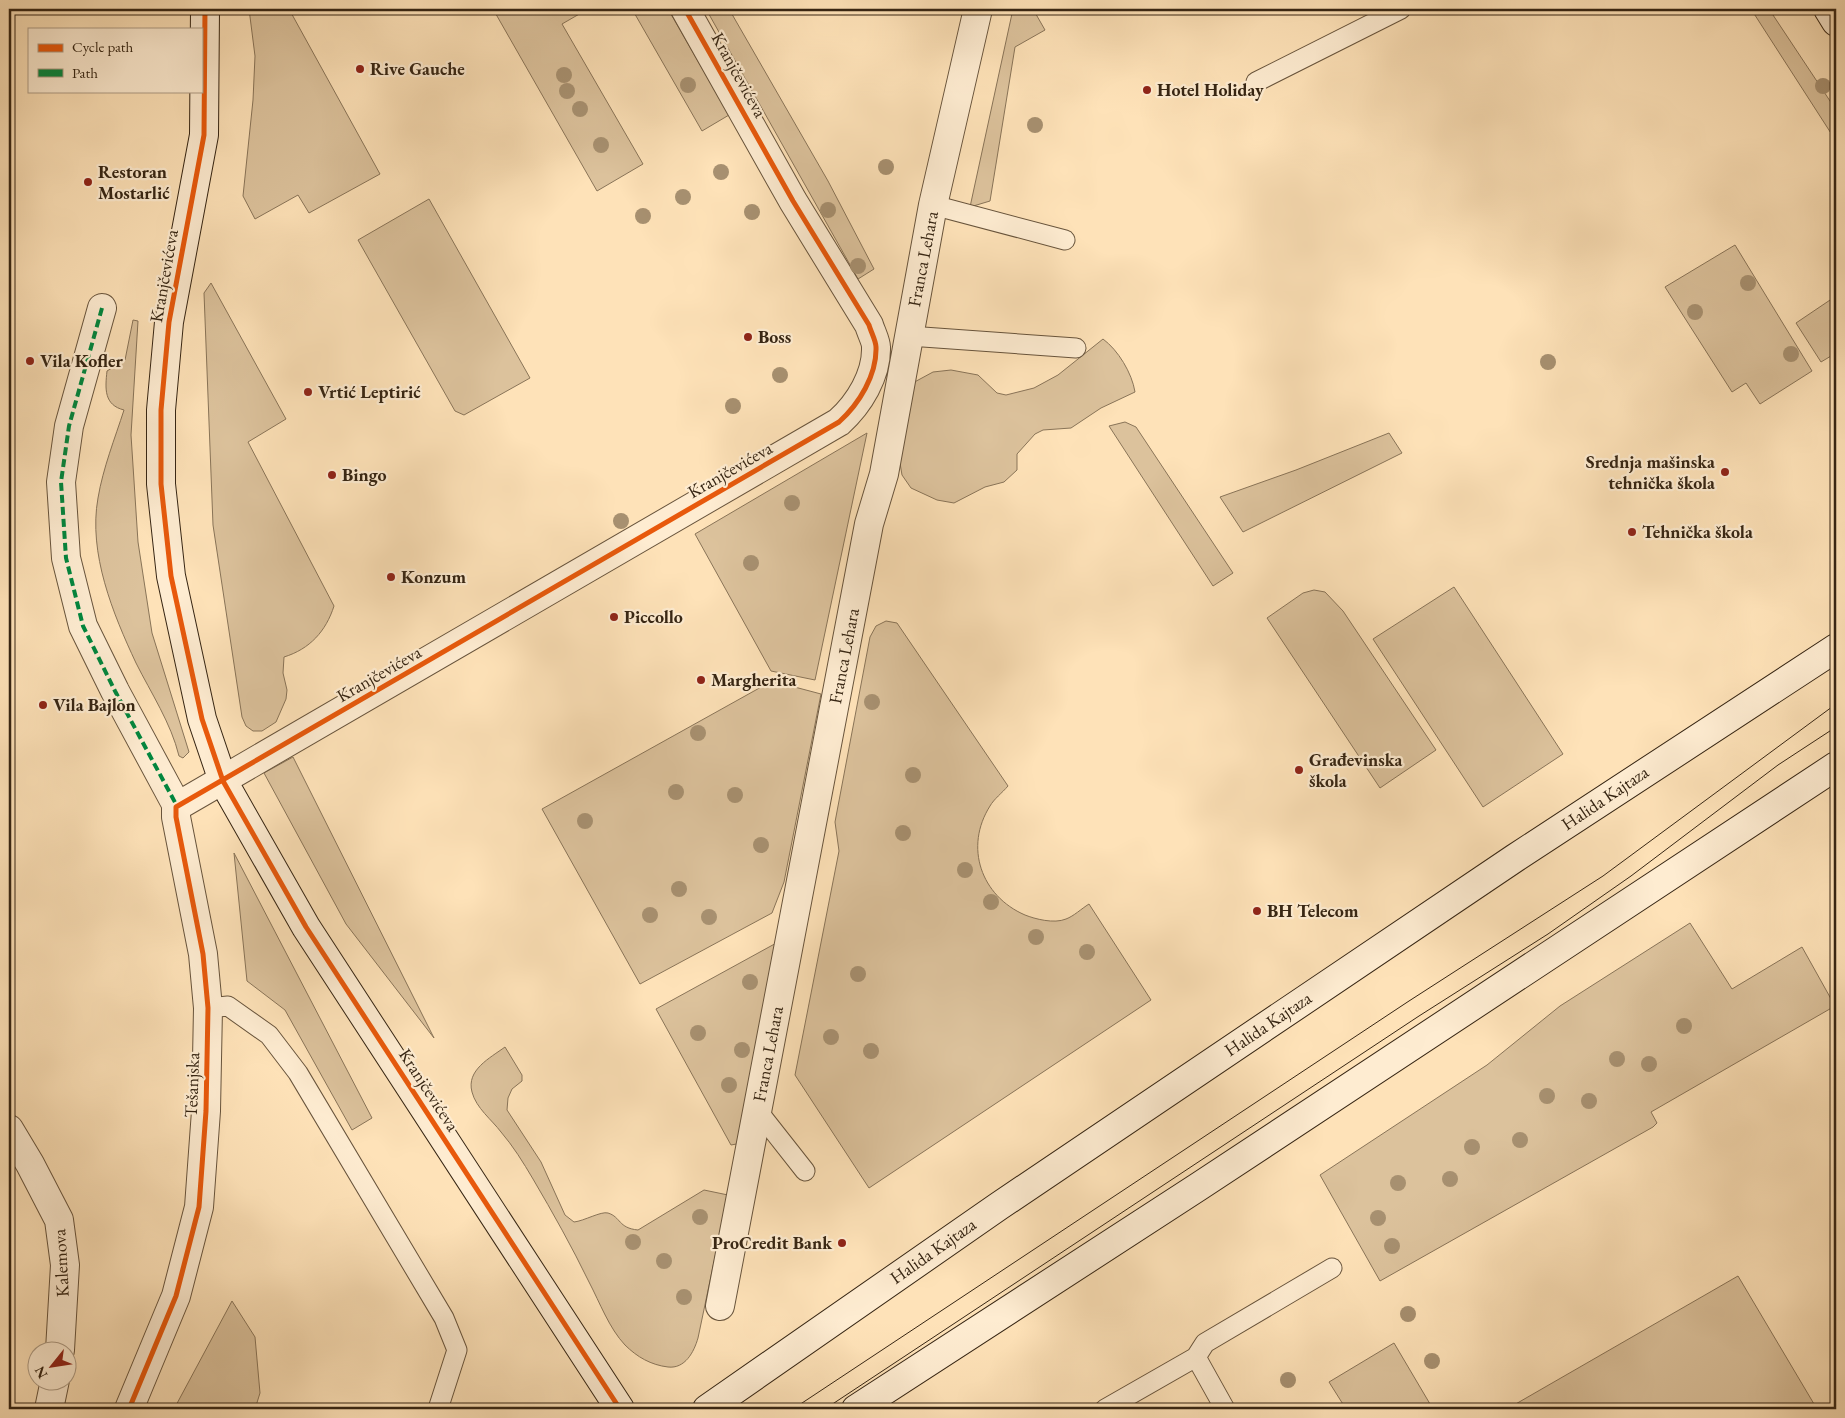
<svg xmlns="http://www.w3.org/2000/svg" width="1845" height="1418" font-family="'EB Garamond',serif">
<style>
.green{fill:#dcc29c;stroke:#897458}
.lines{fill:none;stroke-linecap:round;stroke-linejoin:round}
.lane-casing{stroke:#68543c;stroke-width:21}
.street-casing{stroke:#68543c;stroke-width:30}
.secondary-casing{stroke:#362513;stroke-width:30}
.lane{stroke:#feecd1;stroke-width:19}
.street{stroke:#feecd1;stroke-width:28}
.secondary{stroke:#feecd1;stroke-width:28}
.tram{stroke:#362513;stroke-width:1}
.quiet{stroke:#00873e;stroke-width:4;stroke-dasharray:8 4;stroke-linecap:butt}
.cycleway-casing{stroke:#feecd1;stroke-width:8}
.cycleway{stroke:#e8590c;stroke-width:5}
.tree{fill:#a79070}
.poi-dot{fill:#8f2418;stroke:#feecd1;stroke-width:2}
.labels{text-anchor:middle;stroke-width:4.5;stroke-linejoin:round;paint-order:stroke}
.poi-label{font-size:18px;font-weight:bold;fill:#362513;stroke:#feecd1;text-anchor:start}
.street-label{font-size:18px;fill:#362513;stroke:#feecd1}
</style>
<rect width="100%" height="100%" fill="#fee2b8"/>
<filter id="stains"><feTurbulence type="fractalNoise" baseFrequency=".004" numOctaves="4"/><feColorMatrix values="0 0 0 0 .2 0 0 0 0 .09 0 0 0 0 .02 0 0 0 .5 -.17"/></filter>
<radialGradient id="worn" r=".72"><stop offset=".6" stop-color="#630" stop-opacity="0"/><stop offset="1" stop-color="#630" stop-opacity=".3"/></radialGradient>
<path class="green" d="M249,9H289L380,174L309,213L298,195L255,219L243,196L253,100L255,56Z
M493,9H588L562,24L643,164L597,191Z
M632,9H668L729,115L702,131Z
M706,9H729L828,181L874,269L858,279Z
M1013,9H1033L1045,30L1015,47L990,201L970,207Z
M1751,9H1769L1836,110V141Z
M429,199L530,378L464,415L455,411L358,240Z
M1735,245L1812,371L1760,404L1746,383L1732,392L1665,287Z
M211,283L286,419L248,442L334,606C326,631 310,649 284,657L283,673L287,690L286,699L276,722L262,731H253L246,726L242,717L213,525L204,293Z
M1836,296V353L1821,362L1796,323Z
M133,320L138,321L131,435L138,542L152,633L189,752L183,758L179,756C171,723 151,693 136,663C113,614 88,553 98,498C103,468 115,438 124,410C104,405 105,389 107,371L125,360Z
M1103,339C1118,350 1132,373 1135,392L1101,408L1071,428L1043,430L1035,434L1017,454V470L1004,482L985,487L954,503L937,500L911,488L902,475L899,457L909,385L933,372L951,370L978,375L997,393L1006,395L1034,388L1058,375Z
M1125,422L1136,427L1233,573L1213,586L1109,426Z
M867,433L815,680L771,671L695,534Z
M1389,433L1402,453L1243,532L1220,497L1296,470Z
M1454,587L1563,754L1483,807L1373,639Z
M1314,590L1325,592L1343,611L1436,750L1380,788L1267,618L1303,593Z
M886,621L897,623L1008,786C1002,793 994,799 990,806C964,847 981,896 1025,915C1035,919 1054,924 1066,919C1074,916 1081,909 1089,904L1151,1000L869,1188L795,1075L839,851L835,822L870,637L876,626Z
M772,681L821,694L784,882L772,913L640,984L542,809Z
M293,757L434,1038L346,924L264,773Z
M234,853L372,1118L352,1130L285,1010L247,981Z
M1690,923L1732,989L1802,947L1835,1006L1651,1112L1657,1123L1653,1127L1380,1281L1320,1175L1487,1065L1560,1006Z
M780,941L742,1143L731,1145L656,1009Z
M505,1047L522,1075V1081L512,1089L508,1098L507,1110L541,1162L565,1215L574,1222C584,1221 601,1211 608,1213C621,1217 618,1228 638,1230L704,1190L728,1195L698,1338C694,1352 685,1369 668,1367C651,1365 637,1357 625,1345C609,1328 600,1303 589,1282C572,1247 553,1213 533,1179C523,1162 513,1146 501,1132C492,1120 476,1108 472,1092C466,1070 490,1058 505,1047Z
M1738,1276L1817,1409H1507Z
M232,1301L255,1337L260,1393L255,1409H174Z
M1394,1343L1433,1409H1346L1329,1382Z"/>
<g class="lines">
<defs>
<path id="lane" d="M1256,82L1401,9
M933,205L1065,240
M909,336L1076,348
M208,1008L228,1006L269,1035L298,1073L444,1318L457,1350L438,1409
M757,1110L805,1171
M1196,1357L1205,1343L1332,1268
M1105,1409L1196,1357L1225,1409"/>
<path id="street" d="M102,308L69,426L61,482L66,558L83,626L115,691L177,806
M9,1129L30,1164L59,1220L65,1265L60,1350
M720,1306L869,524L884,474L933,205L978,9
M49,1409L55,1380
M129,1409L176,1296L199,1207L206,1111L208,1008L203,954L176,817V807L839,422C859,404 877,375 876,347C876,341 871,332 869,325L793,201L685,9"/>
<path id="secondary" d="M205,9L204,135L169,322L161,410V484L171,576L202,719L223,781L306,927L620,1409
M1828,9L1836,22
M707,1409L999,1206L1515,858L1836,648
M856,1409L1198,1187L1836,766"/>
</defs>
<use href="#lane" class="lane-casing"/>
<use href="#street" class="street-casing"/>
<use href="#secondary" class="secondary-casing"/>
<use href="#lane" class="lane"/>
<use href="#street" class="street"/>
<use href="#secondary" class="secondary"/>
<path class="tram" d="M793,1409L1409,1001L1603,876L1836,704
M825,1409L1419,1016L1548,934L1631,876L1778,765L1836,727"/>
<path class="quiet" d="M102,308L69,426L61,482L66,558L83,626L115,691L177,806"/>
<defs>
<path id="cycleway" d="M205,9L204,135L169,322L161,410V484L171,576L202,719L223,781L306,927L620,1409
M129,1409L176,1296L199,1207L206,1111L208,1008L203,954L176,817V807L839,422C859,404 877,375 876,347C876,341 871,332 869,325L793,201L685,9"/>
</defs>
<use href="#cycleway" class="cycleway-casing"/>
<use href="#cycleway" class="cycleway"/>
</g>
<g class="tree">
<circle cx="564" cy="75" r="8"/>
<circle cx="688" cy="85" r="8"/>
<circle cx="1823" cy="86" r="8"/>
<circle cx="567" cy="91" r="8"/>
<circle cx="580" cy="109" r="8"/>
<circle cx="1035" cy="125" r="8"/>
<circle cx="601" cy="145" r="8"/>
<circle cx="886" cy="167" r="8"/>
<circle cx="721" cy="172" r="8"/>
<circle cx="683" cy="197" r="8"/>
<circle cx="828" cy="210" r="8"/>
<circle cx="752" cy="212" r="8"/>
<circle cx="643" cy="216" r="8"/>
<circle cx="858" cy="266" r="8"/>
<circle cx="1748" cy="283" r="8"/>
<circle cx="1695" cy="312" r="8"/>
<circle cx="1791" cy="354" r="8"/>
<circle cx="1548" cy="362" r="8"/>
<circle cx="780" cy="375" r="8"/>
<circle cx="733" cy="406" r="8"/>
<circle cx="792" cy="503" r="8"/>
<circle cx="621" cy="521" r="8"/>
<circle cx="751" cy="563" r="8"/>
<circle cx="872" cy="702" r="8"/>
<circle cx="698" cy="733" r="8"/>
<circle cx="913" cy="775" r="8"/>
<circle cx="676" cy="792" r="8"/>
<circle cx="735" cy="795" r="8"/>
<circle cx="585" cy="821" r="8"/>
<circle cx="903" cy="833" r="8"/>
<circle cx="761" cy="845" r="8"/>
<circle cx="965" cy="870" r="8"/>
<circle cx="679" cy="889" r="8"/>
<circle cx="991" cy="902" r="8"/>
<circle cx="650" cy="915" r="8"/>
<circle cx="709" cy="917" r="8"/>
<circle cx="1036" cy="937" r="8"/>
<circle cx="1087" cy="952" r="8"/>
<circle cx="858" cy="974" r="8"/>
<circle cx="750" cy="982" r="8"/>
<circle cx="1684" cy="1026" r="8"/>
<circle cx="698" cy="1033" r="8"/>
<circle cx="831" cy="1037" r="8"/>
<circle cx="742" cy="1050" r="8"/>
<circle cx="871" cy="1051" r="8"/>
<circle cx="1617" cy="1059" r="8"/>
<circle cx="1649" cy="1064" r="8"/>
<circle cx="729" cy="1085" r="8"/>
<circle cx="1547" cy="1096" r="8"/>
<circle cx="1589" cy="1101" r="8"/>
<circle cx="1520" cy="1140" r="8"/>
<circle cx="1472" cy="1147" r="8"/>
<circle cx="1450" cy="1179" r="8"/>
<circle cx="1398" cy="1183" r="8"/>
<circle cx="700" cy="1217" r="8"/>
<circle cx="1378" cy="1218" r="8"/>
<circle cx="633" cy="1242" r="8"/>
<circle cx="1392" cy="1246" r="8"/>
<circle cx="664" cy="1261" r="8"/>
<circle cx="684" cy="1297" r="8"/>
<circle cx="1408" cy="1314" r="8"/>
<circle cx="1432" cy="1361" r="8"/>
<circle cx="1288" cy="1380" r="8"/>
</g>
<g class="poi-dot">
<circle cx="360" cy="69" r="5"/>
<circle cx="1147" cy="90" r="5"/>
<circle cx="88" cy="182" r="5"/>
<circle cx="748" cy="337" r="5"/>
<circle cx="30" cy="361" r="5"/>
<circle cx="308" cy="392" r="5"/>
<circle cx="1725" cy="472" r="5"/>
<circle cx="332" cy="475" r="5"/>
<circle cx="1632" cy="532" r="5"/>
<circle cx="391" cy="577" r="5"/>
<circle cx="614" cy="617" r="5"/>
<circle cx="701" cy="680" r="5"/>
<circle cx="43" cy="705" r="5"/>
<circle cx="1299" cy="770" r="5"/>
<circle cx="1257" cy="911" r="5"/>
<circle cx="842" cy="1243" r="5"/>
</g>
<g class="labels">
<g class="poi-label">
<text x="370" y="75">Rive Gauche</text>
<text x="1157" y="96">Hotel Holiday</text>
<text x="98" y="178">Restoran<tspan x="98" dy="21">Mostarlić</tspan></text>
<text x="758" y="343">Boss</text>
<text x="40" y="367">Vila Kofler</text>
<text x="318" y="398">Vrtić Leptirić</text>
<text x="1715" y="468" text-anchor="end">Srednja mašinska<tspan x="1715" dy="21">tehnička škola</tspan></text>
<text x="342" y="481">Bingo</text>
<text x="1642" y="538">Tehnička škola</text>
<text x="401" y="583">Konzum</text>
<text x="624" y="623">Piccollo</text>
<text x="711" y="686">Margherita</text>
<text x="53" y="711">Vila Bajlon</text>
<text x="1309" y="766">Građevinska<tspan x="1309" dy="21">škola</tspan></text>
<text x="1267" y="917">BH Telecom</text>
<text x="832" y="1249" text-anchor="end">ProCredit Bank</text>
</g>
<g class="street-label">
<text transform="translate(739 75) rotate(61)" y="6">Kranjčevićeva</text>
<text transform="translate(923 259) rotate(-79)" y="6">Franca Lehara</text>
<text transform="translate(164 276) rotate(-80)" y="6">Kranjčevićeva</text>
<text transform="translate(730 470) rotate(-30)" y="6">Kranjčevićeva</text>
<text transform="translate(844 656) rotate(-79)" y="6">Franca Lehara</text>
<text transform="translate(379 674) rotate(-30)" y="6">Kranjčevićeva</text>
<text transform="translate(1605 798) rotate(-34)" y="6">Halida Kajtaza</text>
<text transform="translate(1268 1024) rotate(-34)" y="6">Halida Kajtaza</text>
<text transform="translate(768 1054) rotate(-79)" y="6">Franca Lehara</text>
<text transform="translate(192 1085) rotate(-88)" y="6">Tešanjska</text>
<text transform="translate(429 1090) rotate(57)" y="6">Kranjčevićeva</text>
<text transform="translate(933 1251) rotate(-35)" y="6">Halida Kajtaza</text>
<text transform="translate(61 1263) rotate(-93)" y="6">Kalemova</text>
</g>
</g>
<rect width="1845" height="1418" fill="none" stroke="#fee2b8" stroke-width="30"/>
<rect x="10" y="10" width="1825" height="1398" fill="none" stroke="#362513" stroke-width="2.5"/>
<rect x="15" y="15" width="1815" height="1388" fill="none" stroke="#362513"/>
<rect x="28" y="28" width="175" height="65" fill="#feecd1" stroke="#ae9c85"/>
<rect x="38" y="44" width="25" height="8" fill="#e8590c" stroke="#ae9c85"/>
<text x="72" y="52" font-size="15" fill="#362513">Cycle path</text>
<rect x="38" y="69" width="25" height="8" fill="#00873e" stroke="#ae9c85"/>
<text x="72" y="78" font-size="15" fill="#362513">Path</text>
<g transform="translate(52 1366) rotate(240)"><circle r="24" fill="#feecd1" stroke="#ae9c85"/>
<path d="M0-4L9 19L0 12L-9 19Z" fill="#8f2418"/>
<text y="-8" font-size="14" font-weight="bold" text-anchor="middle" fill="#362513">N</text>
</g>
<rect width="100%" height="100%" filter="url(#stains)"/>
<rect width="100%" height="100%" fill="url(#worn)"/>
</svg>
